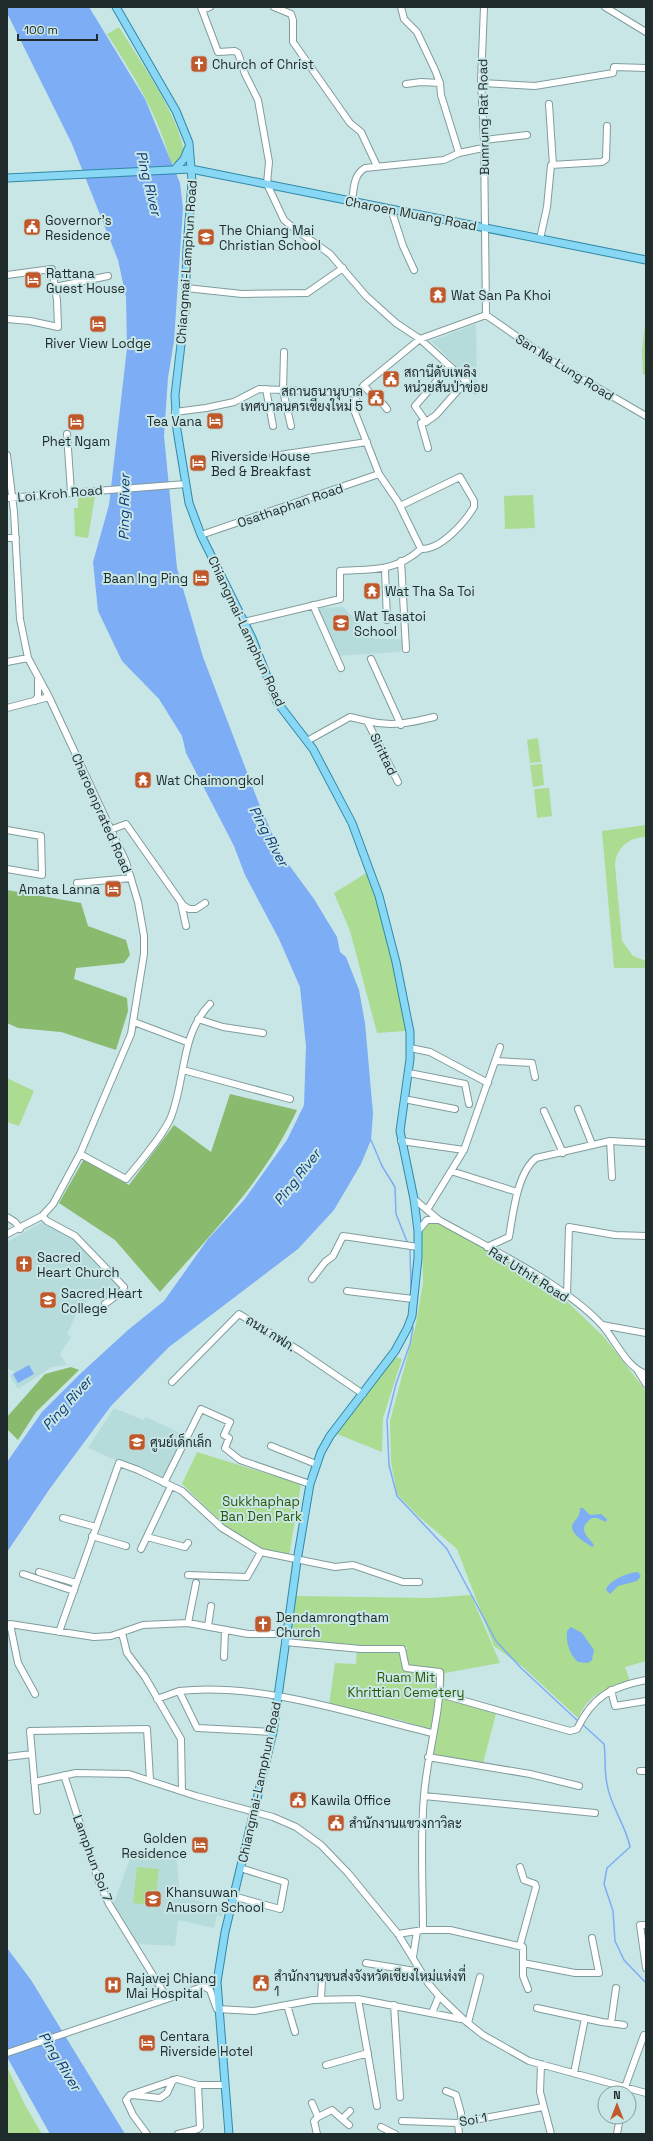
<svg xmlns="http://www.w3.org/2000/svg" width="653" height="2141" font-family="'Space Grotesk',Sarabun,sans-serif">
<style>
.built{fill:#b5dbdb}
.green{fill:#abdc91}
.forest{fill:#89ba6e}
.water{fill:#7cadf5}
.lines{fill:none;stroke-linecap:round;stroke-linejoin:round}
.stream{stroke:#7cadf5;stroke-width:1.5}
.minor-casing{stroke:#819c9d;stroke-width:8}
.major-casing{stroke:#3089a8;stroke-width:9}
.minor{stroke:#fff;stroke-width:6}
.major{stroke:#88d7f4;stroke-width:7}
.labels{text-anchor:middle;stroke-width:4;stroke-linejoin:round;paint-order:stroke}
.poi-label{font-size:13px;fill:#202b2b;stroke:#c9e6e6;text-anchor:start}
.street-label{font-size:13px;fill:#202b2b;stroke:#c9e6e6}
.park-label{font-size:13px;fill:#2c5907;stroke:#c9e6e6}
.water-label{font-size:14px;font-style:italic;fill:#0d3b79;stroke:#c9e6e6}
</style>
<rect width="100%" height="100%" fill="#c9e6e6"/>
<path class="built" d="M476,324L477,386L431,341Z
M343,607L375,639H403L404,649L399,652L335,656L316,608Z
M48,1219L77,1237L127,1290L104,1306L94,1294L79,1309L67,1334L71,1337L60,1354L67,1365L52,1367L18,1389L10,1376L15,1372L7,1368V1242Z
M114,1408L143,1420L146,1417L186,1436L163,1481L88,1448Z
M133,1850L176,1852L180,1896L224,1907L222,1917L217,1915L214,1928L178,1920L175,1946L138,1944L113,1905Z"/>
<path class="green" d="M119,27C141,63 181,117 185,158L171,164C160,118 133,74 107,34Z
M646,315V374L643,375L642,351Z
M533,495L535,528L505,529L504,496Z
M95,496L88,538L75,536L74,508H78V497Z
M538,738L541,762L530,763L527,740Z
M542,764L544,785L533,787L530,765Z
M549,788L552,816L537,818L534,789Z
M646,825V837C629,837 616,848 615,865L622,941L633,956L646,961V968H614L602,831Z
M368,872C386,923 396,977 406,1031L377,1033L350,931L334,893Z
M7,1078L34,1091L19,1126L7,1122Z
M428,1222L439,1223L458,1233L504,1258L557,1292L604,1337L646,1391V1661L625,1667L630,1681C605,1690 590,1692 578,1718L523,1667L494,1646L457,1549L418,1516L397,1494L391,1463L390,1421L416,1324L423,1283L422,1230Z
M394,1356L402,1359L383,1418L382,1452L337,1434Z
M197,1452L301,1484L289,1556L260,1548L232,1532L182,1484Z
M471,1595L500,1663L445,1673L443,1698L496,1714L483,1763L430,1755L435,1731L400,1720L329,1705L335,1663L356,1664L357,1649H407V1647H360L290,1642L296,1596L431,1598Z
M137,1867L159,1869L155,1905L133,1903Z
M7,2067L25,2105L42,2134H7Z"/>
<path class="forest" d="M7,890L81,903L88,926L126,940L130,955L124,963L76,968L74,979L127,998L128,1011L116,1050L61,1032L18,1028L7,1023Z
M230,1094L297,1110C265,1180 210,1235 160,1292L115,1240L59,1203L84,1159L129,1185L174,1125L211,1152Z
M71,1367L79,1370L36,1412L18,1440L7,1429V1417L45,1374Z"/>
<path class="water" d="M7,7H89L145,99L180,183L183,208L174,341L168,378L164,436L177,568L203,657L258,801L281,854L314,899L337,937L340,952L346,957L359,990L365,1023L373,1113L371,1140L361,1164L334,1210L298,1249L169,1347L111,1406L51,1487L7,1552V1462L42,1412L80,1374L128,1330L164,1301L208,1239L244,1200L287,1140L304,1105L306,1046L300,987L279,939L245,875L234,846L186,753L182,736L159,699L122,661L98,611L93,562L109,505L127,348L126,297L118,260L72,144L7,13Z
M29,1365L34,1374L18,1383L13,1374Z
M580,1508H583L590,1515L601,1514L607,1519L606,1522L597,1518H592C576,1529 588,1537 594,1545L592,1547C585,1542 566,1532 574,1522C578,1517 580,1515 580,1508Z
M638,1572L641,1576L637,1581L618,1586L610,1594L606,1590C608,1580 630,1572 638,1572Z
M571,1627L582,1633L594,1650L592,1660L588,1663L578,1662C569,1654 566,1642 567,1631Z
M7,1948L31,1980L125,2134H50L7,2057Z"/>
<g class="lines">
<path class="stream" d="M371,1140L382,1166L395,1187L396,1214L408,1244
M410,1248L411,1288
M412,1324L413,1328L410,1344L396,1384L387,1420L389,1465L397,1496L447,1549L496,1641L521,1668L579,1722
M582,1724L604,1744C606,1757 604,1771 607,1784C610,1806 626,1825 630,1847L607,1868L604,1884L613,1911L615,1941L624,1960L646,1983"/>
<defs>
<path id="minor" d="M201,7L218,52L235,51L238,53L245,74L258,100L269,162L267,184L284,220L295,229L330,254L366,296L396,323L420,339L476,390
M274,7L291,14L293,20V42L350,123L361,132L377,166
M401,7L404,19L417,32L435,70L440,83L441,95L459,153
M484,7L481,81L484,140L486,315
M605,7L646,32
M202,10L210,7
M481,83L535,86L613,73L614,67L646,68
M406,84L421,82L440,83
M549,104L553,165
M484,140L527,135
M352,201C354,189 353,175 365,168L444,160L459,153L483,148
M391,209L403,246L414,270
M540,239L547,207L551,165L602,162L606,159L607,126
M7,275L52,269L57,300L58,327L30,321L7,319
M55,287L108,276
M186,288L242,294L307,293L343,268
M486,315L555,363L646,416
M284,352L283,391L291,426
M450,366L415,406L426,422L436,415L466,381
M364,385C371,397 380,398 387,409
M266,389L273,426
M175,412L206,408L234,402L259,389L358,393
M426,422L421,423L428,448
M67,434L71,492
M7,455L14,512L20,619L28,658L49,697L126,862L138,902L144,936V954L131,1034L80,1154L53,1204L42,1216L7,1234
M273,456L367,442
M7,498L186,484
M400,506L460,477L474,501V507C465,522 441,550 421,549
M201,535L379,474
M7,538H16
M421,549L398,502L379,474L354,410C354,399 357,394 364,385L420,339L486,315
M401,561L406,649
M385,569L387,620
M313,605L341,668
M244,622L340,599V571C372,569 395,572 421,549
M371,659L401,725
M7,662L28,658
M35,701L38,696V680
M7,708L49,697
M367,721C391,727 410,723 434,717
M307,741L350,717L367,721L398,782
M7,830L41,836L42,875L7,869
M110,830L126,824L183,905L189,909H196L205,903
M77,883L131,878
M181,903L186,926
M198,1019L223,1027L263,1033
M134,1022L187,1042
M410,1048L430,1052L488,1083
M496,1061L532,1063L535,1077
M183,1070L290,1099
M409,1073L465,1084L469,1104
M404,1099L455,1109
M578,1109L592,1144
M544,1111L563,1153
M401,1141L464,1150
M610,1141L612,1177
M80,1154L126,1179C139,1163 163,1136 171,1117C186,1079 180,1035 210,1004
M451,1171L517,1192
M414,1199L439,1220
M427,1210L464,1150L500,1047
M42,1216L47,1221L75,1236L124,1287L122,1291L105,1304
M7,1217L15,1222L20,1229
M418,1231L427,1220H439C489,1248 564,1284 602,1325C616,1341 626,1367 646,1374
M487,1247L509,1237C513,1214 517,1173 536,1158L610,1141L646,1143
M312,1279L325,1262L333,1256L343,1236L418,1247
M347,1291L413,1299
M567,1296L569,1227L615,1235L646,1236
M602,1325L646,1333
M638,1371L646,1384
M172,1382L239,1314L300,1351L363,1394
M271,1446L316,1464
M164,1483L201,1409L230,1422L224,1435L229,1438L225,1448L240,1460L310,1484
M63,1518L96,1527
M92,1536L126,1546
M147,1537L185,1547L188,1543
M141,1549L171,1486
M39,1572L76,1583
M23,1574L74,1591
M188,1575L247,1577L261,1552
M188,1623L196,1583
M208,1626L211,1606
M59,1632L119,1463L138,1470L182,1491L222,1528L261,1552L335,1567L353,1565L403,1582H419
M122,1633L127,1653L145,1677L181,1739L182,1791
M285,1642L361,1649H402L406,1668L440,1672C441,1714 427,1754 424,1796C420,1840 423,1885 423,1930
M224,1657L225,1630
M611,1690L615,1706L646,1701
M35,1694L18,1663L10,1624L94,1637L111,1636L143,1625L188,1623L248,1634H286
M440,1694L570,1731L577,1729C593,1696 611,1687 646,1680
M157,1699L179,1691
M273,1732L197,1728L179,1691C259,1682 354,1714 432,1733
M7,1757L32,1754
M428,1757L530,1774L579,1786
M640,1771H646
M64,1775L99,1882L109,1904L167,1998
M34,1782L76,1773L129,1774L196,1796L273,1817L296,1827L321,1845L348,1873L398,1934L428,1983L439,1996L463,2019L483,2035L529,2061L646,2093
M424,1796L595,1813
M37,1811L30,1731L147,1729L150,1780
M233,1896L280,1909L285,1882L240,1868
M646,1925H640L646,1968
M398,1934L423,1930H450L523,1947V1976L528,1989
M520,1945L536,1887L535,1884L524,1880L520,1867
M413,1957L417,1931
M366,1963L421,1972
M523,1963L575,1973H599L592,1938
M203,1986L210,1990L217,2009L254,2011L313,2000L358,1999L461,2019
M321,1999L322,1980
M358,1999L377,2106
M287,2005L295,2032
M394,2005L400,2097
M537,2008L602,2022L624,2025
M432,2013L439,1996
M468,2023L480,1977
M611,2023L616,1988
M7,2053L217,1982
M541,2064L540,2092L551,2134
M326,2065L368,2053
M574,2073L585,2018
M625,2087L644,2035
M446,2091L456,2095L461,2113V2122
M132,2095L160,2098L167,2093L173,2080
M312,2103L318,2117L314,2121L317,2134
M318,2117L332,2110L342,2119L350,2111
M342,2119L349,2125
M402,2121L458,2123L543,2107
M458,2123L459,2134
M381,2127L395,2134
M147,2134L133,2115L126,2100L130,2095L177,2079L198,2085H224
M178,2134L198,2129L200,2127L198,2085
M617,2134L620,2117"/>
<path id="major" d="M116,7L176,111L189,143L192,182L187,248L185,311L175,395L177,430L189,503L201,535L252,638L277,702L313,749L352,823L379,896L396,962L410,1032V1059L400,1131L414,1199L418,1231V1258L412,1316L407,1329L395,1351L330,1436L321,1452L310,1484L297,1561L273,1732L225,1932L217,1982L229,2134
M175,169L184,159L188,149
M7,178L191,169L646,260"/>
</defs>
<use href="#minor" class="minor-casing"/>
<use href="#major" class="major-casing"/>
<use href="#minor" class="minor"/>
<use href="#major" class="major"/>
</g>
<defs>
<symbol id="church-square" viewBox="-11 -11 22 22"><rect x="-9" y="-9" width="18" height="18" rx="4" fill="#bf592b" stroke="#c9e6e6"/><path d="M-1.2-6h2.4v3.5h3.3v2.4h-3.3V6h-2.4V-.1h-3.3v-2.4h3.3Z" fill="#fff"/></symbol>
<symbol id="civic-square" viewBox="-11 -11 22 22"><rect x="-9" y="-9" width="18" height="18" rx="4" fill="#bf592b" stroke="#c9e6e6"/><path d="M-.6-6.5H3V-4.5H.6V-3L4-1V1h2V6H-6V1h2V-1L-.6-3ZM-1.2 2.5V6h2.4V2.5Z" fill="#fff"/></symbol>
<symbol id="school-square" viewBox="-11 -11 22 22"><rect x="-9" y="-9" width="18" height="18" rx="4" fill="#bf592b" stroke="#c9e6e6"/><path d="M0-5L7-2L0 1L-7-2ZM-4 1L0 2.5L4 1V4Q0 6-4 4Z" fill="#fff"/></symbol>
<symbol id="hotel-square" viewBox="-11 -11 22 22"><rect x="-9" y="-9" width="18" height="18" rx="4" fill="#bf592b" stroke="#c9e6e6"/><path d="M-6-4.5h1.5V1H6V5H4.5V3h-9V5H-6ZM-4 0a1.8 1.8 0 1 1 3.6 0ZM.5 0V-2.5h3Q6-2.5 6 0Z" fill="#fff"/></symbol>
<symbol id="temple-square" viewBox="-11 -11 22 22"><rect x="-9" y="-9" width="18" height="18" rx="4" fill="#bf592b" stroke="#c9e6e6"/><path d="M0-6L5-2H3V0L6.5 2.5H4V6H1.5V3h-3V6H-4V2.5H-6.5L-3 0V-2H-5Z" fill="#fff"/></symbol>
<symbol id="hospital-square" viewBox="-11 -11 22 22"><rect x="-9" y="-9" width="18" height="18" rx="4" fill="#bf592b" stroke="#c9e6e6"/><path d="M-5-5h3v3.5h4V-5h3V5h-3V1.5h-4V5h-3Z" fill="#fff"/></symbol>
</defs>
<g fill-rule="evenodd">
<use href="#church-square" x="189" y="54" width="20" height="20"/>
<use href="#civic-square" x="22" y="217" width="20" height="20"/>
<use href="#school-square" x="196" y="227" width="20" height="20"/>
<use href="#hotel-square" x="23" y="270" width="20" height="20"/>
<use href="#temple-square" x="428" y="285" width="20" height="20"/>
<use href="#hotel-square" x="88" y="314" width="20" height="20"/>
<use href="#civic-square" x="381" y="369" width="20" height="20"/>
<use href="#civic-square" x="366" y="388" width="20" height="20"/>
<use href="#hotel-square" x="205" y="411" width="20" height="20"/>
<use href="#hotel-square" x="66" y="412" width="20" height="20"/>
<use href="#hotel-square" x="188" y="453" width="20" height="20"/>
<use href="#hotel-square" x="191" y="568" width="20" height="20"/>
<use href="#temple-square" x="362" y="581" width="20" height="20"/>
<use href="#school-square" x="331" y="613" width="20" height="20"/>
<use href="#temple-square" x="133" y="770" width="20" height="20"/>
<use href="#hotel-square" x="103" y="879" width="20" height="20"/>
<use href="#church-square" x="14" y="1254" width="20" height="20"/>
<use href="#school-square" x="38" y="1290" width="20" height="20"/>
<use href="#school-square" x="127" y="1432" width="20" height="20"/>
<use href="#church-square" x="253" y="1614" width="20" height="20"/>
<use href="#civic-square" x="288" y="1790" width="20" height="20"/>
<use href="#civic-square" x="326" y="1813" width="20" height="20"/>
<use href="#hotel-square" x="190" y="1835" width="20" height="20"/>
<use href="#school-square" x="143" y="1889" width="20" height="20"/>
<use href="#civic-square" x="251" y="1973" width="20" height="20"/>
<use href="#hospital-square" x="103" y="1975" width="20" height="20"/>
<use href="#hotel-square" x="137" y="2033" width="20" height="20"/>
</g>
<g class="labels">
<g class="poi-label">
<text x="212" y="69">Church of Christ</text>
<text x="45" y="225">Governor's<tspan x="45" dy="15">Residence</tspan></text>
<text x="219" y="235">The Chiang Mai<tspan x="219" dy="15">Christian School</tspan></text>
<text x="46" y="278">Rattana<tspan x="46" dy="15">Guest House</tspan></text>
<text x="451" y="300">Wat San Pa Khoi</text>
<text x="98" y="348" text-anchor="middle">River View Lodge</text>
<text x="404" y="377">สถานีดับเพลิง<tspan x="404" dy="15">หน่วยสันป่าข่อย</tspan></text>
<text x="363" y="396" text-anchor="end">สถานธนานุบาล<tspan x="363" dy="15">เทศบาลนครเชียงใหม่ 5</tspan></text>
<text x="202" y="426" text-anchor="end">Tea Vana</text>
<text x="76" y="446" text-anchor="middle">Phet Ngam</text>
<text x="211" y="461">Riverside House<tspan x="211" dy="15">Bed &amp; Breakfast</tspan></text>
<text x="188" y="583" text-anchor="end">Baan Ing Ping</text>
<text x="385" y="596">Wat Tha Sa Toi</text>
<text x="354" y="621">Wat Tasatoi<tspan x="354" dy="15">School</tspan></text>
<text x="156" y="785">Wat Chaimongkol</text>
<text x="100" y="894" text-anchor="end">Amata Lanna</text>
<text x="37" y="1262">Sacred<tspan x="37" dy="15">Heart Church</tspan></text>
<text x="61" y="1298">Sacred Heart<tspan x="61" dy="15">College</tspan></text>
<text x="150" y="1447">ศูนย์เด็กเล็ก</text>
<text x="276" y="1622">Dendamrongtham<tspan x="276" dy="15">Church</tspan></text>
<text x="311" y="1805">Kawila Office</text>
<text x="349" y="1828">สำนักงานแขวงกาวิละ</text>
<text x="187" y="1843" text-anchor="end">Golden<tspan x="187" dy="15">Residence</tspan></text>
<text x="166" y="1897">Khansuwan<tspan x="166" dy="15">Anusorn School</tspan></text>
<text x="274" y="1981">สำนักงานขนส่งจังหวัดเชียงใหม่แห่งที่<tspan x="274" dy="15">1</tspan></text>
<text x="126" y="1983">Rajavej Chiang<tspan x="126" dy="15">Mai Hospital</tspan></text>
<text x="160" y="2041">Centara<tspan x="160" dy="15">Riverside Hotel</tspan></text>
</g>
<g class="street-label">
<text transform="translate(483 117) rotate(-91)" y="5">Bumrung Rat Road</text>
<text transform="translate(411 213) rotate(11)" y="5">Charoen Muang Road</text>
<text transform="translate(186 262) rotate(-86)" y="5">Chiangmai-Lamphun Road</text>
<text transform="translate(565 367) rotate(32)" y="5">San Na Lung Road</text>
<text transform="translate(60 493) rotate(-5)" y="5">Loi Kroh Road</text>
<text transform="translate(290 505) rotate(-19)" y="5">Osathaphan Road</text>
<text transform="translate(247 631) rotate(65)" y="5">Chiangmai-Lamphun Road</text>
<text transform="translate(384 754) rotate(64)" y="5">Sirittad</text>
<text transform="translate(102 813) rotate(66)" y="5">Charoenprated Road</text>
<text transform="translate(529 1274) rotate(32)" y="5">Rat Uthit Road</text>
<text transform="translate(271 1333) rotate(32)" y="5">ถนน กฟภ.</text>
<text transform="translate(259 1782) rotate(-78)" y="5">Chiangmai-Lamphun Road</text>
<text transform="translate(93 1858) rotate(70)" y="5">Lamphun Soi 7</text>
<text transform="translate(473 2119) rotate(-9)" y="5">Soi 1</text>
</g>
<g class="park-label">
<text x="261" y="1506">Sukkhaphap<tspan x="261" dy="15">Ban Den Park</tspan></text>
<text x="406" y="1682">Ruam Mit<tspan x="406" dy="15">Khrittian Cemetery</tspan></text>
</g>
<g class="water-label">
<text transform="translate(149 183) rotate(76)" y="5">Ping River</text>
<text transform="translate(124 507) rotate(-89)" y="5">Ping River</text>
<text transform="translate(269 836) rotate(62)" y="5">Ping River</text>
<text transform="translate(297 1177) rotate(-52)" y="5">Ping River</text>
<text transform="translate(67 1403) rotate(-48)" y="5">Ping River</text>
<text transform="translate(60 2061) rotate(58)" y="5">Ping River</text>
</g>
</g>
<rect width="653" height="2141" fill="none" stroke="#202b2b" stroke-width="16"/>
<g transform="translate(617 2105)"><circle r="19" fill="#c9e6e6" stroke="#859b9b"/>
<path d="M0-3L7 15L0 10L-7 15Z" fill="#bf592b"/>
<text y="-6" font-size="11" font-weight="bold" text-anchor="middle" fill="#202b2b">N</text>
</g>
<path d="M18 34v6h79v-6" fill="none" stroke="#202b2b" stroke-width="2"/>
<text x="24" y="34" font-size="12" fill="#202b2b" stroke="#c9e6e6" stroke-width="3" paint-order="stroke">100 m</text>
</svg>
